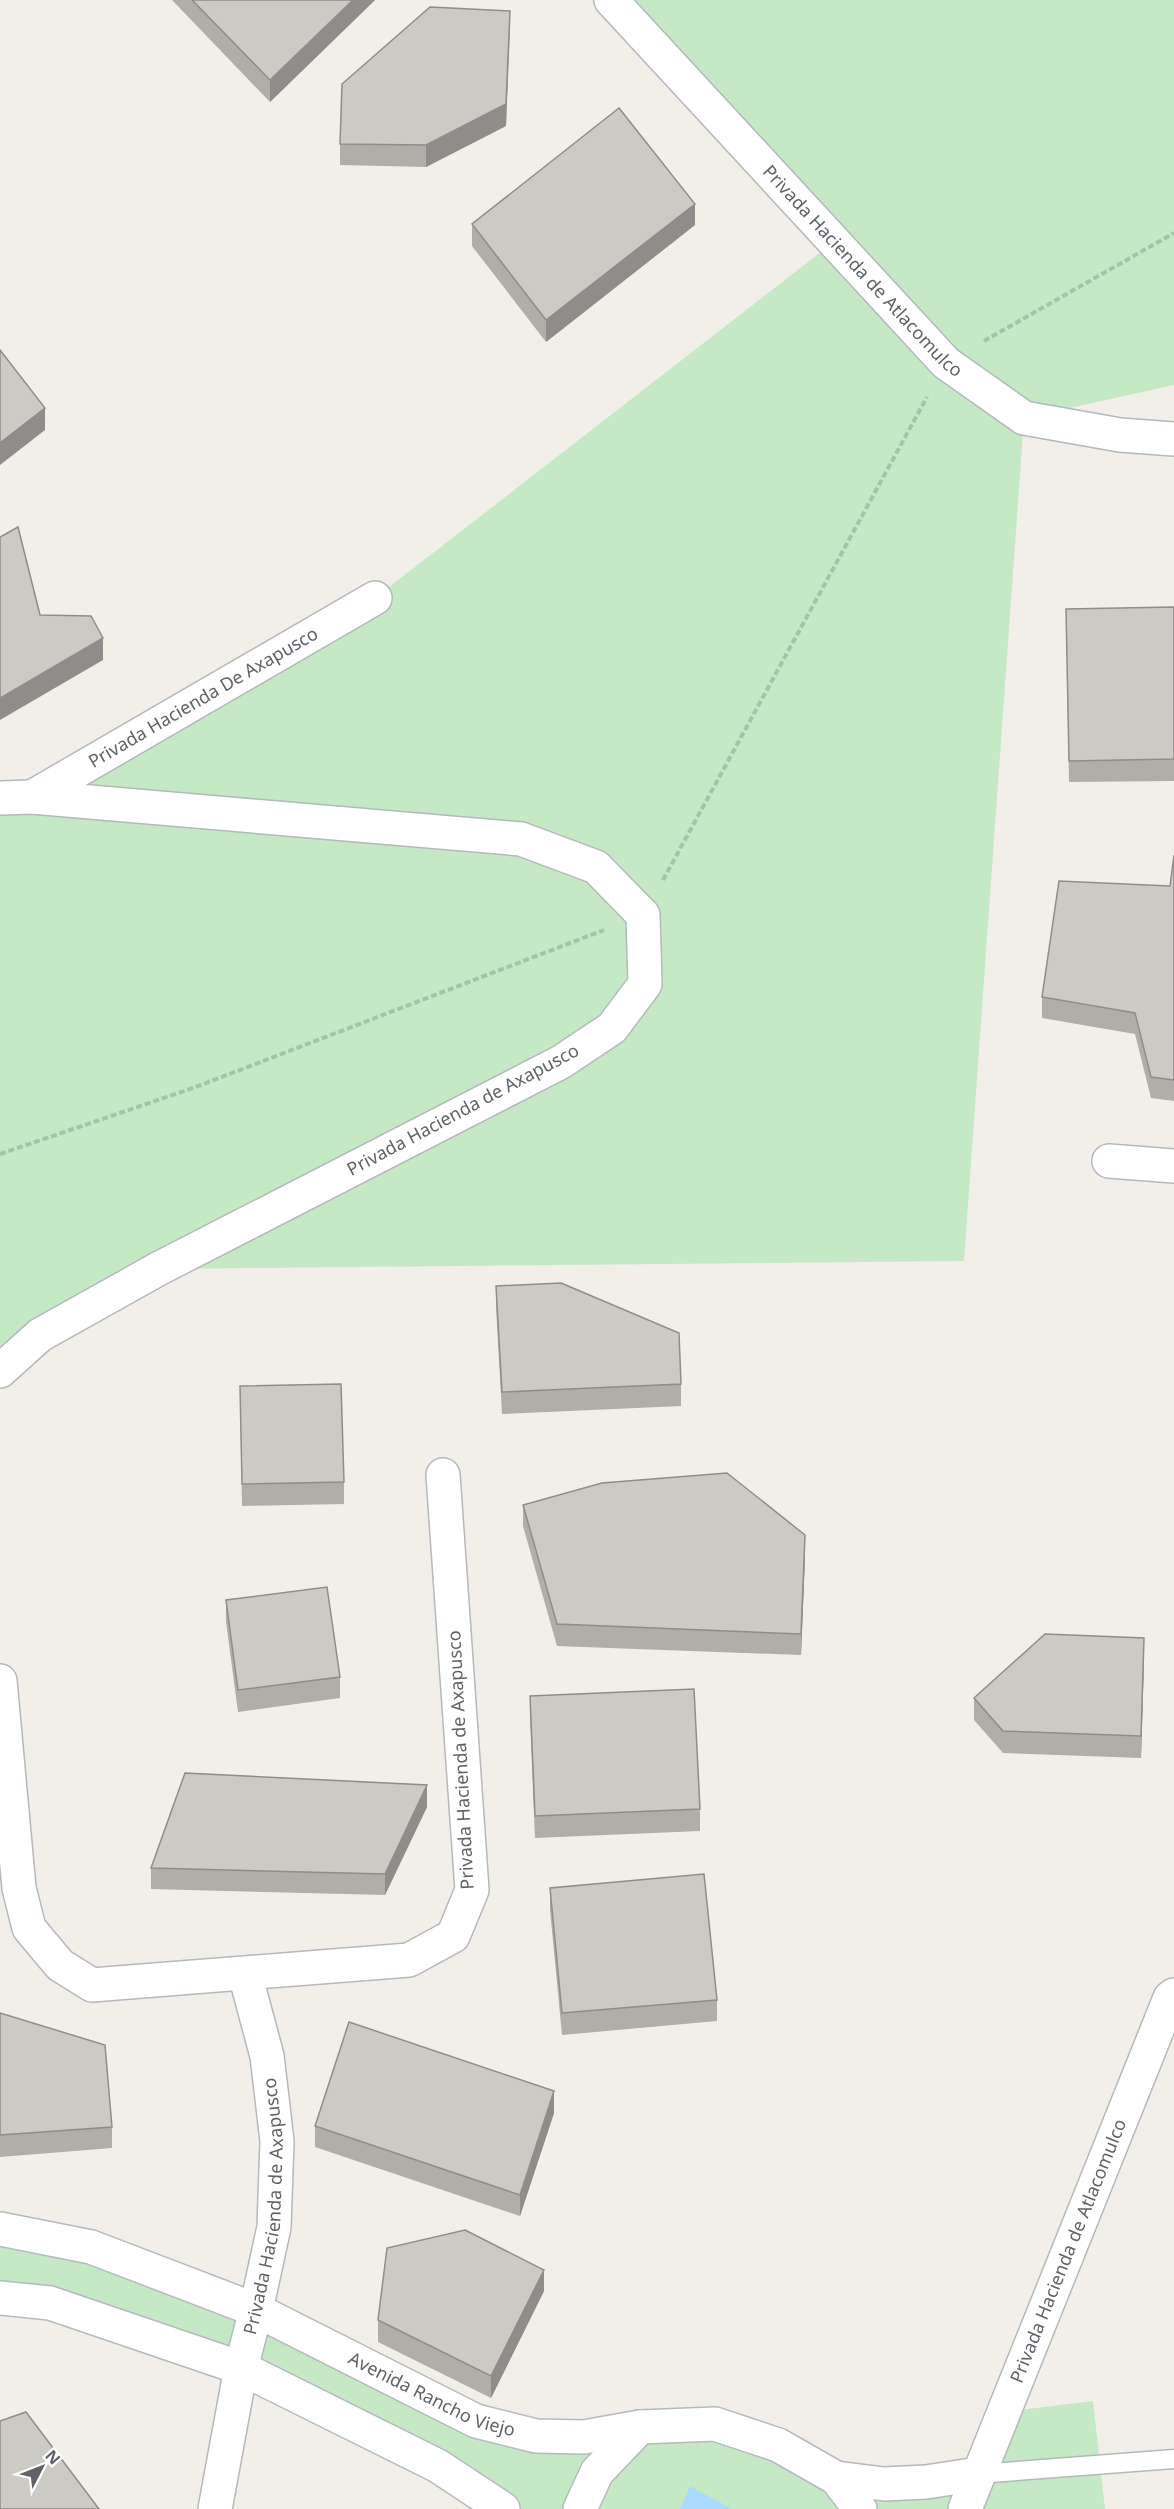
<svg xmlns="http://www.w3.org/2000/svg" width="1174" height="2509" font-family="'Noto Sans',sans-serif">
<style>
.green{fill:#c5e8c5}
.water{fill:#aadaff}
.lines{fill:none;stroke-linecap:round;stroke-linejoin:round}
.lane-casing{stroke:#b5b8bc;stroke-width:21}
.street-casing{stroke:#b5b8bc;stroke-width:36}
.secondary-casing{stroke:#b6babf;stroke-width:36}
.path{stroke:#9cc7a9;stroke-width:4;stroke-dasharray:6 3;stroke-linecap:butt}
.lane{stroke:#fff;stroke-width:18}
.street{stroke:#fff;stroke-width:33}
.secondary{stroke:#fff;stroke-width:33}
.wall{fill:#afaea9}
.shaded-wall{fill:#8f8d8a}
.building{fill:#cccac5;stroke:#8f8d8a;stroke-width:1.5}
.labels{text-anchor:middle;stroke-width:4.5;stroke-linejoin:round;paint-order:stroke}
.street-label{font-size:18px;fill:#5f6368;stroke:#fff}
</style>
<rect width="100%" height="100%" fill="#f1efe8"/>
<path class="green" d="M611,0H1174V385L1024,418L964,1261L158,1269L0,1371V798L375,598L834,242Z
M0,2229L91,2247L476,2421L715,2424L836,2478L978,2474L1003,2412L1093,2401L1105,2509H503L241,2368L0,2298Z"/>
<path class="water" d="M690,2486L732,2509H680Z"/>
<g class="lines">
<defs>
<path id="lane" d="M978,2474L1174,2459"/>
<g id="street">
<path id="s1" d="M611,0L946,363L1024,418L1120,435L1174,439"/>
<path id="s2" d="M32,797L375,598"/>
<path d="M0,798L32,797L521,839L596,867L643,915L645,984L612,1028L561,1062L158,1269L40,1335L0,1371"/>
<path d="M1109,1161L1174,1166"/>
<path d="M0,1681L19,1888L29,1928L60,1965L92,1985L409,1960L453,1936L472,1890L443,1475"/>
<path d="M836,2478L884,2484L926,2482L978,2474"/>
<path id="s3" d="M215,2509L241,2368L256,2310L274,2227L277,2141L267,2056L245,1974"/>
<path id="s4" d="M965,2509L1170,1998L1174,1995"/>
</g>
<g id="secondary">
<path id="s5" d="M0,2229L91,2247L256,2310L476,2421L536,2436L584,2437L640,2427L715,2424L778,2445L836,2478L860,2509"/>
<path d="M0,2298L50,2303L241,2368L438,2466L503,2509"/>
<path d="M580,2509L597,2472L640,2427"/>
</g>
</defs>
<use href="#lane" class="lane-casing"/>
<use href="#street" class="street-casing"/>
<use href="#secondary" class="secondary-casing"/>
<path class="path" d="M984,341L1174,233
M663,880L927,397
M0,1154L193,1088L604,930"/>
<use href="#lane" class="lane"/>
<use href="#street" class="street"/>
<use href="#secondary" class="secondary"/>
</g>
<path class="wall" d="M172,0H375L270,102Z
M510,32L506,126L426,167L340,165V144Z
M472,224L695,225L546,342L472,246Z
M1174,607V781L1069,782L1066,609Z
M1174,855V1101L1151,1098L1135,1034L1042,1018V997L1170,886Z
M496,1286L681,1384V1406L502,1414L496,1307Z
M240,1386L344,1482V1504L242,1506Z
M523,1505L805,1557L801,1655L557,1646L523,1526Z
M226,1600L340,1677V1698L238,1712L226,1622Z
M1144,1659L1141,1758L1003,1753L974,1720V1698Z
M530,1696L700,1809V1831L535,1838L530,1717Z
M427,1807L385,1895L151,1889V1868Z
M550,1888L717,2000V2021L562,2035L550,1910Z
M0,2013L112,2127V2148L0,2157Z
M554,2113L520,2216L315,2147V2126Z
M544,2291L491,2398L378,2342V2320Z"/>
<path class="shaded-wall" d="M353,0H375L270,102V80Z
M510,11L506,126L426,167V145Z
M695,204V225L546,342V320Z
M45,408V430L0,465V443Z
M103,638V660L0,720V698Z
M805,1535V1557L801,1655V1634Z
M1144,1638V1659L1141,1758V1736Z
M427,1785V1807L385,1895V1874Z
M554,2091V2113L520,2216V2195Z
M544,2270V2291L491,2398V2376Z"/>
<path class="building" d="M192,0H353L270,80Z
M430,7L510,11L506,104L426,145L340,144L342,84Z
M619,108L695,204L546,320L472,224Z
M0,350L45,408L0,443Z
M18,527L40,615L91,616L103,638L0,698V537Z
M1174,607V759L1069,761L1066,609Z
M1174,855V1080L1151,1077L1135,1013L1042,997L1059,881L1170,886Z
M561,1283L679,1333L681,1384L502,1392L496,1286Z
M341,1384L344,1482L242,1484L240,1386Z
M727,1473L805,1535L801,1634L557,1624L523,1505L602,1483Z
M327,1587L340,1677L238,1690L226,1600Z
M1045,1634L1144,1638L1141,1736L1003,1731L974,1698Z
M694,1689L700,1809L535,1816L530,1696Z
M185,1773L427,1785L385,1874L151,1868Z
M704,1874L717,2000L562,2013L550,1888Z
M0,2013L105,2045L112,2127L0,2135Z
M349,2022L554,2091L520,2195L315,2126Z
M465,2230L544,2270L491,2376L378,2320L387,2248Z
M26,2412L99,2509H0V2421Z"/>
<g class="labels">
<g class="street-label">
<text dy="6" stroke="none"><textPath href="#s1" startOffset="370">Privada Hacienda de Atlacomulco</textPath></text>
<text dy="6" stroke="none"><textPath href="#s2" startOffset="198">Privada Hacienda De Axapusco</textPath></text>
<text transform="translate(463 1110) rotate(-28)" y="6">Privada Hacienda de Axapusco</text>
<text transform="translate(461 1760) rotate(-93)" y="6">Privada Hacienda de Axapusco</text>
<text dy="6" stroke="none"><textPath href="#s3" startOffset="308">Privada Hacienda de Axapusco</textPath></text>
<text dy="6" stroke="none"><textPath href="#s4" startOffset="278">Privada Hacienda de Atlacomulco</textPath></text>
<text dy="6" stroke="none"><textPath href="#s5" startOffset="465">Avenida Rancho Viejo</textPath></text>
</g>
</g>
<g transform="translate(42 2467) rotate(48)" stroke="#ffffff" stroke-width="4.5" paint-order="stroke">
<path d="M0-4.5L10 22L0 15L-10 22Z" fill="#5f6368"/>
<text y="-9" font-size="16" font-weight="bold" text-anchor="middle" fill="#5f6368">N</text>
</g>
</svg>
